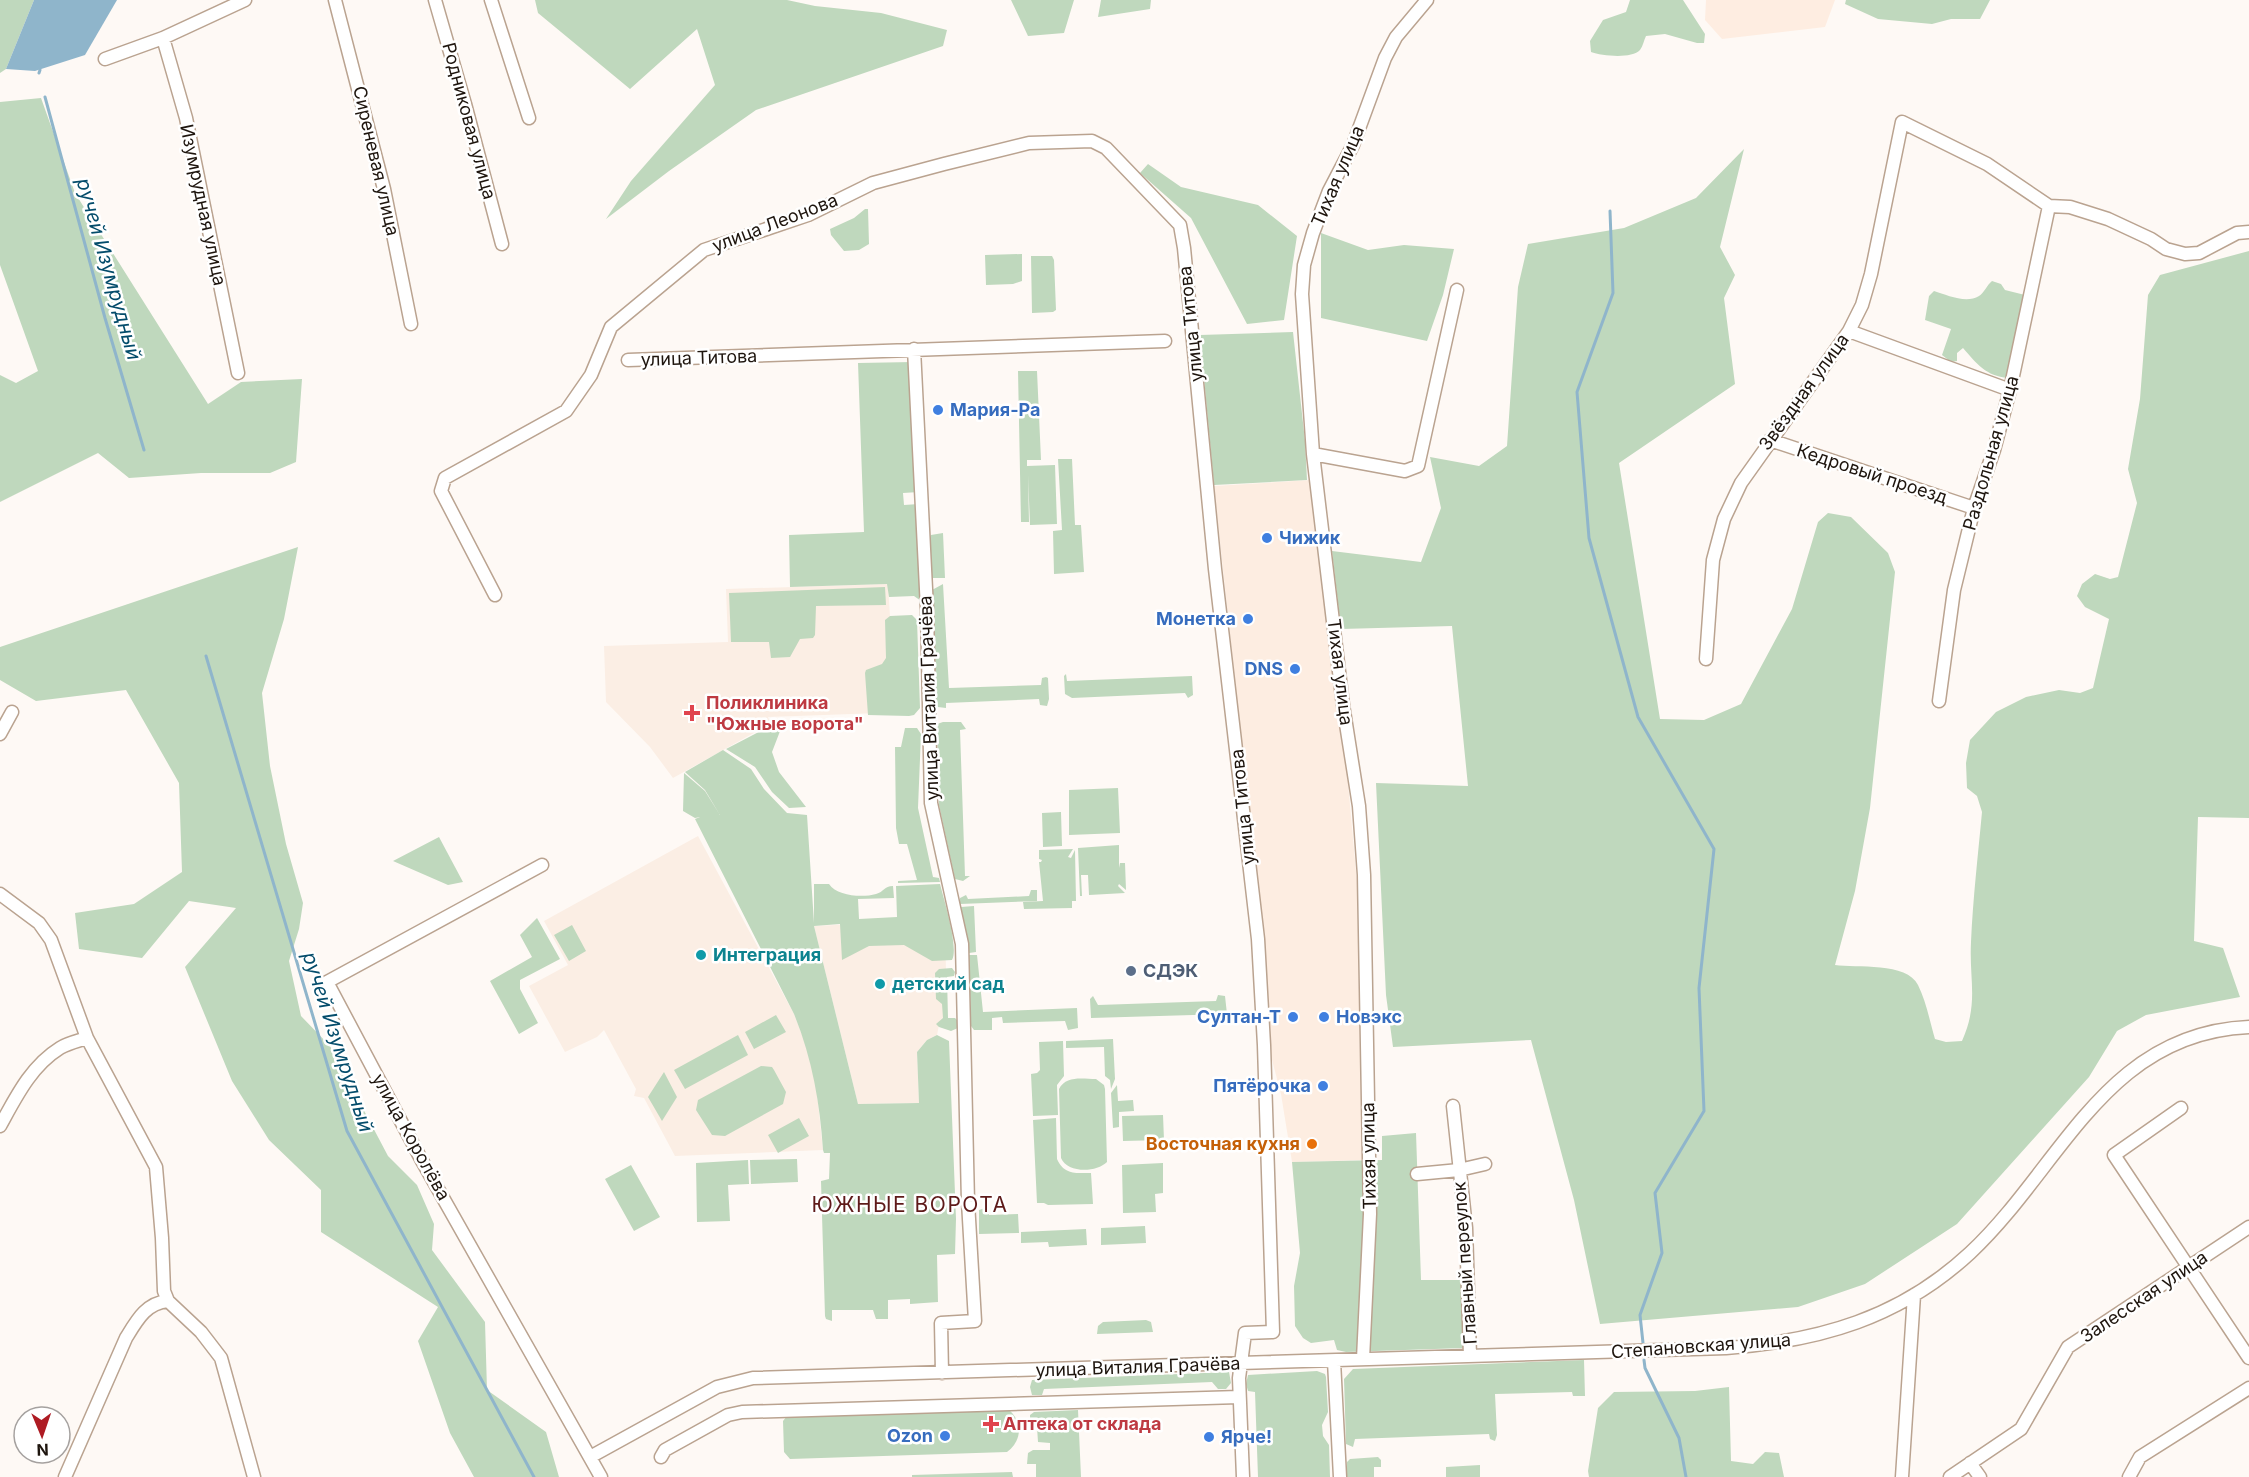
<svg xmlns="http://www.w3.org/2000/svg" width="2249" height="1477" font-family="Inter,sans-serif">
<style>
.commercial{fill:#fdede1}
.industrial{fill:#feede1}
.built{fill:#fbeee4}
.green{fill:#bfd8bd}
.water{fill:#8fb5cb}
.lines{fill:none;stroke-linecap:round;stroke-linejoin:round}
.stream{stroke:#8fb5cb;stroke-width:3}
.minor-casing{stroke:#baa390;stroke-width:15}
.minor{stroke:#fff;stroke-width:12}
.shop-dot{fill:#3f7fe0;stroke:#fff;stroke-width:2}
.health-dot{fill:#e0444e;stroke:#fff;stroke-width:2}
.culture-dot{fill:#0f9aa8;stroke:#fff;stroke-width:2}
.service-dot{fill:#5c6f8a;stroke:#fff;stroke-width:2}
.food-dot{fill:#e8710a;stroke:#fff;stroke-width:2}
.labels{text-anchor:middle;stroke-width:5;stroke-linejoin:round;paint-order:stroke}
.street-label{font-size:18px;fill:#1e150e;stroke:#fff}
.shop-label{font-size:18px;font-weight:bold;fill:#366cbe;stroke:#fff;text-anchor:end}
.health-label{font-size:18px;font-weight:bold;fill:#be3a42;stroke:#fff;text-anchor:start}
.culture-label{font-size:18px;font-weight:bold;fill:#0d838f;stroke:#fff;text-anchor:start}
.service-label{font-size:18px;font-weight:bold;fill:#4e5e75;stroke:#fff;text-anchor:start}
.food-label{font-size:18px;font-weight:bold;fill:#c56008;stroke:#fff;text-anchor:end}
.water-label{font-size:20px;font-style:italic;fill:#044c6b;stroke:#fff}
.quarter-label{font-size:21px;letter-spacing:1.5px;fill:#5e1a19;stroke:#fff}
</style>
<rect width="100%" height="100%" fill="#fef9f5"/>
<path class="commercial" d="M1311,480L1348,783L1357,883L1360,1057L1366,1160L1292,1162L1281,1094L1271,1056L1252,839L1214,486Z"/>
<path class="industrial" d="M1706,0H1835L1825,27L1722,39L1705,20Z"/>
<path class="built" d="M888,584L890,617L908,712L768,717L770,724L673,778L650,747L606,702L604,646L728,642L726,589Z
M698,836L794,1014L805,1042L816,1083L823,1150L675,1156L644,1098L634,1096L636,1089L604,1030L597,1037L565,1052L529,986L568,965L544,921Z
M945,920L947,1025H939L937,1035L927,1040L917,1052L919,1103L858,1104L814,926Z"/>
<path class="green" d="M0,0H34L6,69L0,73Z
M535,0H787L815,6L881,13L947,30L943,46L756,110L669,171L606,219L631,181L715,85L697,29L630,89L538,13Z
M1011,0H1074L1064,33L1028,36Z
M1101,0H1151L1150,9L1098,17Z
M1630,0H1683L1705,34L1704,43H1697L1665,34L1646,36C1644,40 1643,46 1640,50C1632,59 1602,56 1591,52L1590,41L1603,20L1626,12Z
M1846,0H1990L1980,19H1951L1932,24L1878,19L1845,4Z
M41,98L75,193L208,404L241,382L302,379L296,462L270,473H201L129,478L98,453L0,502V375L16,383L38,371L0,265V102Z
M1744,149L1720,247L1735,275L1724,298L1735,384L1619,463L1660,719L1704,720L1741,704L1792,609L1818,522L1828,513L1851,517L1888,553L1895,572L1870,808L1855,891L1835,965C1856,968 1907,962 1918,985C1926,1001 1930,1022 1935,1039L1946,1042L1962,1041C1979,1003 1969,981 1971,942C1973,898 1978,855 1982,812L1977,796L1967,788L1966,763L1970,740L1996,712L2026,697L2059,690L2080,693L2093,688L2109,619L2085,607L2077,596L2082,584L2095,574L2110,579L2118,577L2137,503L2128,469L2140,399L2148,295L2160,275L2249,251V818L2198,817L2194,941L2223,948L2240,997L2146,1015L2117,1031L2089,1077L1957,1224L1865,1284L1798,1307L1600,1324L1574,1200L1531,1040L1393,1047L1386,995L1376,783L1468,786L1452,626L1341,629L1332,551L1421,562L1441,508L1430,457L1479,466L1507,446L1518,287L1528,244L1624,228L1696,198Z
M1148,164L1181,187L1258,205L1297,236L1284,320L1247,324L1191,218L1140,173Z
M865,209H868L869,244L859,250L844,251L831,235L830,229L854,218Z
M1321,233L1368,250L1404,245L1454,249L1443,295L1427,341L1321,318Z
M1022,254V281L1013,284L986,285L985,255Z
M1031,256H1052L1054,260L1056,310L1053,312L1032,313Z
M1992,281L2001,284L2005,290L2025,295L2008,378C1986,376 1977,364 1963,348L1957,353V361L1951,362L1942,355L1951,329L1925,320L1929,296L1934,291C1947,295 1966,304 1979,296C1984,293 1987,285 1992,281Z
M1293,332L1305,441L1307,480L1214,485L1200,335Z
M913,362L919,492L903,493L904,505L919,504L921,601L914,596L889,597L887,584L790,587L789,535L864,532L858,363Z
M1018,371H1037L1041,460H1027V466L1055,465L1057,524L1030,525L1028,475L1029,522H1021Z
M1058,459H1072L1075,525H1081L1084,572L1054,574L1053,531L1062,530Z
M943,533L945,578H929L928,541L931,535Z
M298,547L284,619L262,693L270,766L286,844L303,903L299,929L289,961L301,1016L330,1046L388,1156L417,1185L434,1224L432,1250L485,1322L487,1390L546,1432L559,1477H474L450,1433L418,1341L438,1307L321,1232V1190L269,1140L232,1081L185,967L236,908L189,901L142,958L79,949L75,913L134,904L182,872L179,783L126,690L36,701L0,680V647Z
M943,584L949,688L1041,685L1042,678L1046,677L1048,678L1049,699L1047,706L1040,705L1039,699L946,703V708L938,707L935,701L932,590Z
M885,587L886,605L816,606L815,635L813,638L800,639L790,657L771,658L769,642H731L729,593Z
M912,615L917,620L920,708L914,715L909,716L868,715L865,673L866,670L882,664L886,658L885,620L890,616Z
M1066,674L1067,681L1192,676L1193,695L1188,698L1185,693L1072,698L1065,694L1064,676Z
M943,722H961L966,729L960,730L965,876H970L963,881L955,879L939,805L937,727V724Z
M770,726H782L772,752L779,772L806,807L789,808L772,792L755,767L726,749Z
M905,728H917L921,734L918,808L933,877L939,878L940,882L898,883V881L917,880L907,844H899L896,828L895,747H901Z
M723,750L751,769L764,789L787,813L807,815L814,923V884H829C837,896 862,898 876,894C884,892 884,886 893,886L894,898L858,899L859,919L897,917L896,886L940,884C944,900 959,948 952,960L932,961L904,945L869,946L842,960L840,924L814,926L858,1104L919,1103L917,1052L927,1040L937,1035L949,1041L956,1219L955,1254L937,1255L938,1302L910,1304V1299L888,1300V1319H876L873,1310H832V1321L826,1319L825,1316L821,1181L829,1179L830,1153H824L823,1150C820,1103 812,1058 794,1014L695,819L700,817L695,818L683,811L684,773L705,791L720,815L705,790L685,772Z
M1118,788L1120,833L1069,835V790Z
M1061,812L1062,846L1043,847L1042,813Z
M439,837L463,882L448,885L393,861Z
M1119,845V868L1120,863H1125L1126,890L1119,884L1118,886L1125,893L1089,895L1088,875H1081L1082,896H1080L1078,848Z
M1073,849L1068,857L1071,858L1075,850L1076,901H1072V908L1024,909L1023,902L1043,901L1039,862H1041L1042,860L1039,859V850Z
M1031,890H1037V901L960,904V898L966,895L968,899L1029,896Z
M974,906L976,952L969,953L961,907Z
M537,918L560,959L520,980V989L538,1023L519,1034L490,981L532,957L520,935Z
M572,925L586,951L569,961L554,935Z
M969,955H977L983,1012L1077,1008L1078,1028L1068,1030L1065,1021L1003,1023L1002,1017L992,1018V1030H974L971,1026Z
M939,969L952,968L955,972L954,976L947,977L948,1018H955L958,1021V1028L951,1031L939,1027L936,1024L943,1018L942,1004L936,999L935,973Z
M1218,995L1225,996L1227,1014L1091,1018L1090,999L1093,996L1098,1005L1216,1001Z
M776,1015L786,1032L754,1049L745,1032Z
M738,1035L748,1055L685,1089L674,1070Z
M1113,1039L1115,1079L1111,1089L1110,1080L1105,1076L1104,1047L1066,1048V1041Z
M1063,1041L1064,1076L1057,1085L1058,1115L1033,1116L1031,1074L1037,1073L1040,1070L1039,1042Z
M761,1066L772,1067L774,1070L786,1092L783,1104L725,1136L712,1135L696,1110L698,1100Z
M664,1072L677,1097L662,1121L648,1097Z
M1096,1079L1104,1085L1105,1089L1107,1162C1096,1173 1067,1173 1061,1158L1059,1089C1066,1075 1083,1079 1096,1079Z
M1117,1085L1118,1101L1133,1100L1134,1111L1119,1112V1127L1113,1128L1111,1093Z
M1163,1115L1164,1140L1123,1141L1122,1116Z
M799,1118L809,1136L778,1153L768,1135Z
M1056,1118L1057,1159C1064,1175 1076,1173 1091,1173L1093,1204L1048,1205L1044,1203H1037L1033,1120Z
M1416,1133L1421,1280H1465L1464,1348L1346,1352L1337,1350L1334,1340L1311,1343L1303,1338L1295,1326L1294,1286L1300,1253L1292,1162L1382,1160V1136Z
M797,1159L798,1182L751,1184L750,1160Z
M748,1160L749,1184L728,1185L730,1221L697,1222L696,1163Z
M1163,1163V1193L1155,1194L1156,1212L1123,1213L1122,1165Z
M631,1165L660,1217L634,1231L605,1179Z
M988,1207L989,1215L1018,1214L1019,1233L979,1234V1210Z
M1145,1226L1146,1243L1101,1245V1228Z
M1086,1229L1087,1245L1049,1247L1048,1242L1021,1243V1232Z
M1146,1320L1151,1322L1153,1332L1097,1334L1098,1326L1103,1322Z
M1584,1360L1585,1396H1573L1572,1392L1495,1394L1497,1435L1495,1441L1490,1439L1489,1434L1355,1439L1353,1447L1346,1444L1344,1379L1353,1369Z
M1317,1371L1325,1374L1326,1377L1328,1412L1322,1425L1323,1436L1329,1445L1330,1477H1258L1255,1392L1248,1391L1246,1384L1248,1375Z
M1229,1372L1231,1383L1226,1389H1218L1212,1382L1044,1389L1042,1395H1032L1030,1387L1032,1380Z
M1729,1387L1731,1461L1753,1464L1765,1452L1779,1453L1784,1477H1589L1588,1471L1598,1408L1614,1392L1695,1391Z
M1009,1410C1023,1422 1022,1441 1007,1452L790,1459L784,1452L783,1421L787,1416Z
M1078,1410L1081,1477H1036V1464H1027L1028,1453L1033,1450H1050V1443L1038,1442L1037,1427H1030V1415L1034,1412Z
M1378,1457L1381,1460V1467H1374V1477H1347V1462L1350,1459Z
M1480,1465V1477H1446V1467Z
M1012,1472L1013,1477H912V1475Z"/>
<path class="water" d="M34,0H117L85,55L35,71L6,69Z"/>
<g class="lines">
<path class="stream" d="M39,73L40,70
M45,97L105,318L144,450
M1610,211L1613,293L1577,392L1589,538L1638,717L1714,849L1699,988L1704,1111L1655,1193L1662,1253L1640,1315L1643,1343
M206,656L347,1131L534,1477
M1644,1360L1645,1368L1679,1438L1686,1477"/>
<defs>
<path id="minor" d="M335,0L384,189L411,324
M435,0L465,104L502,244
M491,0L529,118
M163,38L186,118L238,373
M105,59L163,38L245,0
M1849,331L2010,390
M914,349L927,609L931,803L962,944L968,1202L975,1321L941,1323L942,1373
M628,360L1165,341
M1770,440L1974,508
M1313,454L1405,471L1418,466L1457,290
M495,595L441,491L445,478L566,411L591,375L611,327L704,250L808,215L873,183L944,164L1029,143L1092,141L1106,148L1180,225L1184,248L1215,569L1258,939L1264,1045L1273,1332L1245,1333L1239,1378L1243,1477
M1706,659L1713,560L1724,519L1741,483L1849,331L1862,305L1871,274L1902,122L1987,164L2049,206L2070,207L2108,219L2151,239L2166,249L2185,254L2199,253L2237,233L2249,232
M1939,701L1954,590L1974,508L1994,450L2010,390L2049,206
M0,734L12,712
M542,865L327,982L421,1159L601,1477
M0,894L39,923L51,940L87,1038L156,1167L162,1238L164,1291L168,1301L201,1332L221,1358L254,1477
M1453,1106L1466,1228L1470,1356
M2181,1108L2114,1155L2249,1358
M0,1126C16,1097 31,1066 60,1048C68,1043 78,1041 87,1038
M1417,1174L1459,1170L1485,1164
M1363,1359L1370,1214L1364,875L1359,806L1343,705L1313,454L1302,294L1304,265L1313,233L1329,191L1353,145L1385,58L1396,37L1427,0
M1334,1361L1340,1477
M590,1457L717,1387L753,1378L1726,1348C1820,1341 1900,1318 1970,1253C2061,1168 2105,1033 2249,1027
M661,1457L665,1450L728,1415L742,1412L1239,1397
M1970,1463L1980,1477
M65,1477L126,1338C137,1320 146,1303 168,1301
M1902,1477L1914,1295
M1950,1477L2021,1429L2068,1347L2249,1227
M2129,1477L2140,1457L2249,1388"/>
</defs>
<use href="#minor" class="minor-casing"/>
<use href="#minor" class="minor"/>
</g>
<g class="shop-dot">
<circle cx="938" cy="410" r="6"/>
<circle cx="1267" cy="538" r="6"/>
<circle cx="1248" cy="619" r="6"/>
<circle cx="1295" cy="669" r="6"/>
<circle cx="1293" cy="1017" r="6"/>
<circle cx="1324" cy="1017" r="6"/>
<circle cx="1323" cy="1086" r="6"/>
<circle cx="945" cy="1436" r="6"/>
<circle cx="1209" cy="1437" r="6"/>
</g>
<g class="health-dot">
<path d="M689 704h6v6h6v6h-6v6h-6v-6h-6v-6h6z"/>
<path d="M988 1415h6v6h6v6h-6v6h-6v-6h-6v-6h6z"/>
</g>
<g class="culture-dot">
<circle cx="701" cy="955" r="6"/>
<circle cx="880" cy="984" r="6"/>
</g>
<circle class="service-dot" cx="1131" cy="971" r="6"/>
<circle class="food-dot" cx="1312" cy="1144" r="6"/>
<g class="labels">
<g class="street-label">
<text transform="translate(469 121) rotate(75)" y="6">Родниковая улица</text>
<text transform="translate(376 161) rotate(77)" y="6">Сиреневая улица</text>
<text transform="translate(1338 176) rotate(-67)" y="6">Тихая улица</text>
<text transform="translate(203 205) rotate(78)" y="6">Изумрудная улица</text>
<text transform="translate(775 223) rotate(-21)" y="6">улица Леонова</text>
<text transform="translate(1191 324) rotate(-96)" y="6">улица Титова</text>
<text transform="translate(699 358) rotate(-2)" y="6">улица Титова</text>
<text transform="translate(1804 392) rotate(-54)" y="6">Звёздная улица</text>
<text transform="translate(1991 453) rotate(-74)" y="6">Раздольная улица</text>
<text transform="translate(1872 474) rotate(18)" y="6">Кедровый проезд</text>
<text transform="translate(1340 672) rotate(83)" y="6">Тихая улица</text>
<text transform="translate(929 698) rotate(-92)" y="6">улица Виталия Грачёва</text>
<text transform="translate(1243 807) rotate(-96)" y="6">улица Титова</text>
<text transform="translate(411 1137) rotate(61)" y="6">улица Королёва</text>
<text transform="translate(1369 1156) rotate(-91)" y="6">Тихая улица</text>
<text transform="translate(1465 1263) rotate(-94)" y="6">Главный переулок</text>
<text transform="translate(2144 1297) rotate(-34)" y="6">Залесская улица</text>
<text transform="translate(1701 1346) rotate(-4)" y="6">Степановская улица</text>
<text transform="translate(1138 1367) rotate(-2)" y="6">улица Виталия Грачёва</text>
</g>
<g class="shop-label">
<text x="950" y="416" text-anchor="start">Мария-Ра</text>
<text x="1279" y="544" text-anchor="start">Чижик</text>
<text x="1236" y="625">Монетка</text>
<text x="1283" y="675">DNS</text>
<text x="1281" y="1023">Султан-Т</text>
<text x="1336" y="1023" text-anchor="start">Новэкс</text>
<text x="1311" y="1092">Пятёрочка</text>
<text x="933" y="1442">Ozon</text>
<text x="1221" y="1443" text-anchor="start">Ярче!</text>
</g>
<g class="health-label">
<text x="706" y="709">Поликлиника<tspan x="706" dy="21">"Южные ворота"</tspan></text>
<text x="1003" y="1430">Аптека от склада</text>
</g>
<g class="culture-label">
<text x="713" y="961">Интеграция</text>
<text x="892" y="990">детский сад</text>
</g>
<g class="service-label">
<text x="1143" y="977">СДЭК</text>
</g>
<g class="food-label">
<text x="1300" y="1150">Восточная кухня</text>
</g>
<g class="water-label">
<text transform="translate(109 269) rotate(74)" y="7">ручей Изумрудный</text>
<text transform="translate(338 1042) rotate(72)" y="7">ручей Изумрудный</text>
</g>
<g class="quarter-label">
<text x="910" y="1212">ЮЖНЫЕ ВОРОТА</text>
</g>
</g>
<g transform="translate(42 1435) rotate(178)"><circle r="28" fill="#ffffff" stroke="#a5a19f" stroke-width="1.5"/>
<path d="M0-4.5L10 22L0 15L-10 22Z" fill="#ae1b23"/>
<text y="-9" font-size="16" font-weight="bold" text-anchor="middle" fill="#1e150e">N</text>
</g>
</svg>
